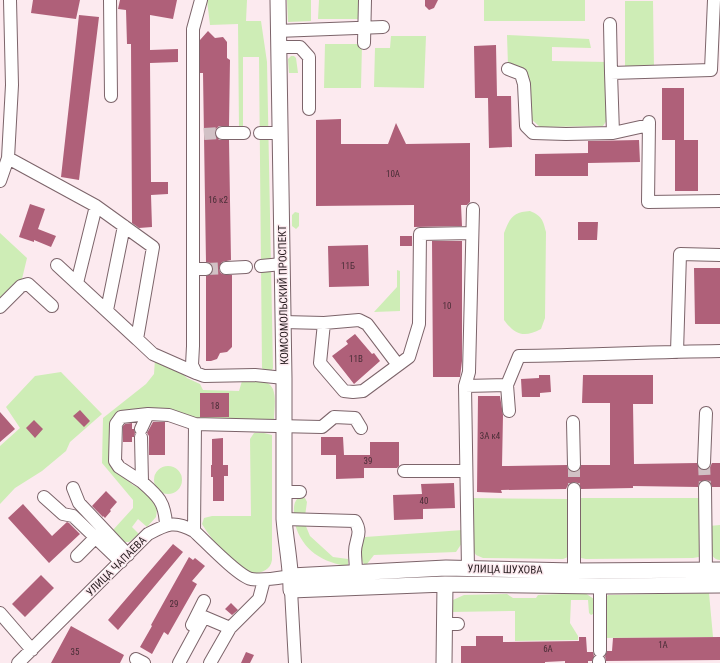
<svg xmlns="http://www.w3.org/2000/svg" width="720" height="663" font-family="'Roboto Condensed',sans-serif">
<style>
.green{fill:#ceedb6}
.building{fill:#af6079}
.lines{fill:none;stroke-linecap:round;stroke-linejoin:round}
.minor-tunnel{stroke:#d1c1c5;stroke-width:12;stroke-dasharray:12 6;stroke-linecap:butt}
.minor-casing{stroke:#7c646a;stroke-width:14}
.major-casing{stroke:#7c646a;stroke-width:17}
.minor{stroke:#fff;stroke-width:12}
.major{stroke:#fff;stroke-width:15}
.labels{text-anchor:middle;stroke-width:3;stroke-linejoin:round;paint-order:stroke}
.number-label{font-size:9px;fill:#482d36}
.street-label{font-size:11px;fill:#261c1f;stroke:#fceaef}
</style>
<rect width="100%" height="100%" fill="#fceaef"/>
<path class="green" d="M207,0H247L246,21H261L267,62L273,368L271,372L267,373L262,368L259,57H243V128H239L238,24L210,25Z
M287,0H311V21L288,22Z
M319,0H359V19H318Z
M484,0H585V21H484Z
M625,1H653L654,68L625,69Z
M507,35L589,39L591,48L552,47V61L608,62L607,120L603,126L540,127L529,117V87L508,66Z
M391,36H426L424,88L374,87L375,48H390Z
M325,44H362L361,88H324Z
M291,56H294L296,58L298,73H289L288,59Z
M530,211C542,216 543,220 546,232L545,318L541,329C524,338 515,335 504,320V233C510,217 514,212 530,211Z
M295,212L299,213V226L296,229L292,226V215Z
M0,233L27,258L22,279L0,301Z
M397,270L400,271V311L374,312L397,287Z
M155,359L180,371L187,378L200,384L203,390L239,391L242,381C249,381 258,380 265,382C279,386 274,408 274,419L190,420L179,412H127L122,415L117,471L133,485L146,491L152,499L157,510L156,517L147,527L138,519L132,527L139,534L129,542H120L113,530L133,508V500L102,463L103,418L146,384L154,374Z
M61,372L102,414L70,442L66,451L42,471L15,488L0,504V446L20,428L6,407L35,376Z
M254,433H264L272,435V560C270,571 262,572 252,574C232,563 214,544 202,524L204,518L212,516H251L250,439Z
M154 480a14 14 0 1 1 28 0a14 14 0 1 1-28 0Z
M300,496L305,498L307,502L305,516H294C294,507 293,502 300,496Z
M470,498L569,499V552L568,557L563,559L483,558L476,555L472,549Z
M580,498H700L701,552L699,557L693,558L586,559L581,558L578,553Z
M295,524H305L310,536L333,557L348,559V566C323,563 302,550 295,524Z
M720,525V560C706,559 710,537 709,526Z
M463,530L462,543L456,552L374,555L367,564H364C359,558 361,543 365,537Z
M585,593L594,599L593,614L591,615L589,613L588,600H571L570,623L578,636V640L515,641V611L451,612L453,600L464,595L507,594L513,598H536L538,595Z
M709,593L713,637L603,638V602L608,595Z"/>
<path class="building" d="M33,0H80L76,19L31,13Z
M120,0H177L173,19L150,15V50L178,49V62L150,63L151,182H168V194L151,195L152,227L139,228L132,223L131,44H127L126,10L118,9Z
M425,0H438L434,8L429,10L425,6Z
M79,15L99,17L79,180L61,177Z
M208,31L215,38L223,37L227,42V58L230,60L229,126H219L215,130V133L219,140H229L231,260L222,262L219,268L220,272L222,274L232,275V347L227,352L220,353L217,359L211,361H206V276L212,273L213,269L210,263L206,262L203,73H200V40Z
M496,45L497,96H511L512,147L489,148L488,98H475L474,46Z
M662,88H684V140H698V191H675V140H662Z
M341,119V144H388L396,123L406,144L470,143V202L467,205H461L462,226L414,227V205L316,206V120Z
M639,140L640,162L588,163V176H535V154L588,153V141Z
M30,204L45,209L38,229L56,236L51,247L34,240V242L19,237Z
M578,222H598L597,240H578Z
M400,236H412V246H400Z
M432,241H462V361L460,377H433Z
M368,245L369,286L329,287L328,246Z
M694,268H720V324H695Z
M355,334L372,354L374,353L380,361L354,384L332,356L348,344L346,341Z
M539,375H550L551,392L540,393V397H522L521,379L539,378Z
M583,375H653V404H633L634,464L697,463L700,469L704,470L710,467L712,463H720V487H712L709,481L705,480L699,483L698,487L633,486V488L581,489L578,483L574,482L568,485L566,489L501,490L502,493L477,492L478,396H500L503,415L502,466L567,465L568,469L574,472L578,471L581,465H610V403H582Z
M200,393H229V417H200Z
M80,410L90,421L84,427L73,416Z
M0,412L15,429L0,442Z
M34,420L43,429L35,438L26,428Z
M153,422H165V455H149V436L147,433Z
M132,423V429H134L135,433L134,437H132V442H123V426L125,424Z
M321,437H343L344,455H370V442H399V466L397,468H364V478L336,479V455H321Z
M223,438V465H228V476H224V501H213V477H211V465H212V439Z
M454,483L455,508L423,509V519L394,520L393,495L422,494L421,484Z
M106,491L117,502L110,510L111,511L105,518L103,516V517L92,506Z
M23,504L52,536L67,522L69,523L80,534L49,563L8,518Z
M173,544L183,552L118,630L108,620Z
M189,557L193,560L195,558L205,566L192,581L197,584L168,635L164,632L152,654L140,647L152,626L151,625Z
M41,575L54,588L25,617L12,604Z
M231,603L238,610L232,615L225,609Z
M71,626L124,655L120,663H51Z
M476,636H503V642L579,641V637H586L587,652H593L594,656L592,661H588V663H565V661L545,662V663H461V646H476Z
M720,637V660L606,661L605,656L607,651H612L613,638Z
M246,652L254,655L250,663H241Z"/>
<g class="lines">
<path class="minor-tunnel" d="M204,134L222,133
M206,269L226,268
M704,463L705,487
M574,465V489"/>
<defs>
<path id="minor" d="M10,0L12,85L8,158L96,206L153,247L137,339L57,265
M110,0L111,96
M201,0L193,29V346L192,365L196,373L204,376L255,375L284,378
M610,24L611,73L711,70L714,0
M277,31L383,27
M364,43L365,0
M278,47H300L309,57V109
M508,69L521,74L524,84L526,126L533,133L566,134L613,133L649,125
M611,73L613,133
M649,122L648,202L720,201
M222,133H244
M260,133H280
M0,181L8,158
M261,266L282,264
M226,268L246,267
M193,269H206
M77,283L96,206
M0,307L21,286L28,284L52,306
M107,310L124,226
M283,322L324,323L359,320L367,324L398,365
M324,323L320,363L344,391L353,392L363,391L409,357L419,324L420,234L472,233
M137,339L153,354L196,373
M677,352L680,254L720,255
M507,385L519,356C586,355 653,352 720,351
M465,386L507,385L509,411
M573,422L574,465
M195,424L322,427L334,417L355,418L361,428
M141,429L148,414L169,415L195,424L194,531
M141,437L142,482C158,496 165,502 166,525
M704,463L706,413
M404,471H466
M142,482L119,467L115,461L116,424L121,417L148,414
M705,487L706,571
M73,488L79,503L128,555
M574,489V571
M284,492H300
M44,497L63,514L73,516L121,562
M284,519L355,521C363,534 355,539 355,552C355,558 356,565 356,572
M77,556L95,538
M468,569L465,386L469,372L473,209
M291,590L295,663
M0,613L32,650
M444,624H458
M192,625L204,601
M600,651V586
M136,659L144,663
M18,663L148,534C167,524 174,520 194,531C205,541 238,576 251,579C264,581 278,578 291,576
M179,663L204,617L230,628
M210,663L230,628L259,599L264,580
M599,663V661"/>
<path id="major" d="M278,0L284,378V519C286,543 291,566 291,590L445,584L600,586L720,585
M291,576L446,568L574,571L720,570
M444,663L445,584"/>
</defs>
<use href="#minor" class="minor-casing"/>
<use href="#major" class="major-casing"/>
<use href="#minor" class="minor"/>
<use href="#major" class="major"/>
</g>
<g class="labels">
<g class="number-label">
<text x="393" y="177">10А</text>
<text x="218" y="203">16 к2</text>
<text x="348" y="269">11Б</text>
<text x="447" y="309">10</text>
<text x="356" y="362">11В</text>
<text x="215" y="409">18</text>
<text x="490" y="439">3А к4</text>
<text x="368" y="464">39</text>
<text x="424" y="504">40</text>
<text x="174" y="607">29</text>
<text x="663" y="648">1А</text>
<text x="548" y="652">6А</text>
<text x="75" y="655">35</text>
</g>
<g class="street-label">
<text transform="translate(283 295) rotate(-91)" y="4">КОМСОМОЛЬСКИЙ ПРОСПЕКТ</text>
<text transform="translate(116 566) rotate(-45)" y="4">УЛИЦА ЧАПАЕВА</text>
<text transform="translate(505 569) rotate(1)" y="4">УЛИЦА ШУХОВА</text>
</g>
</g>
</svg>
